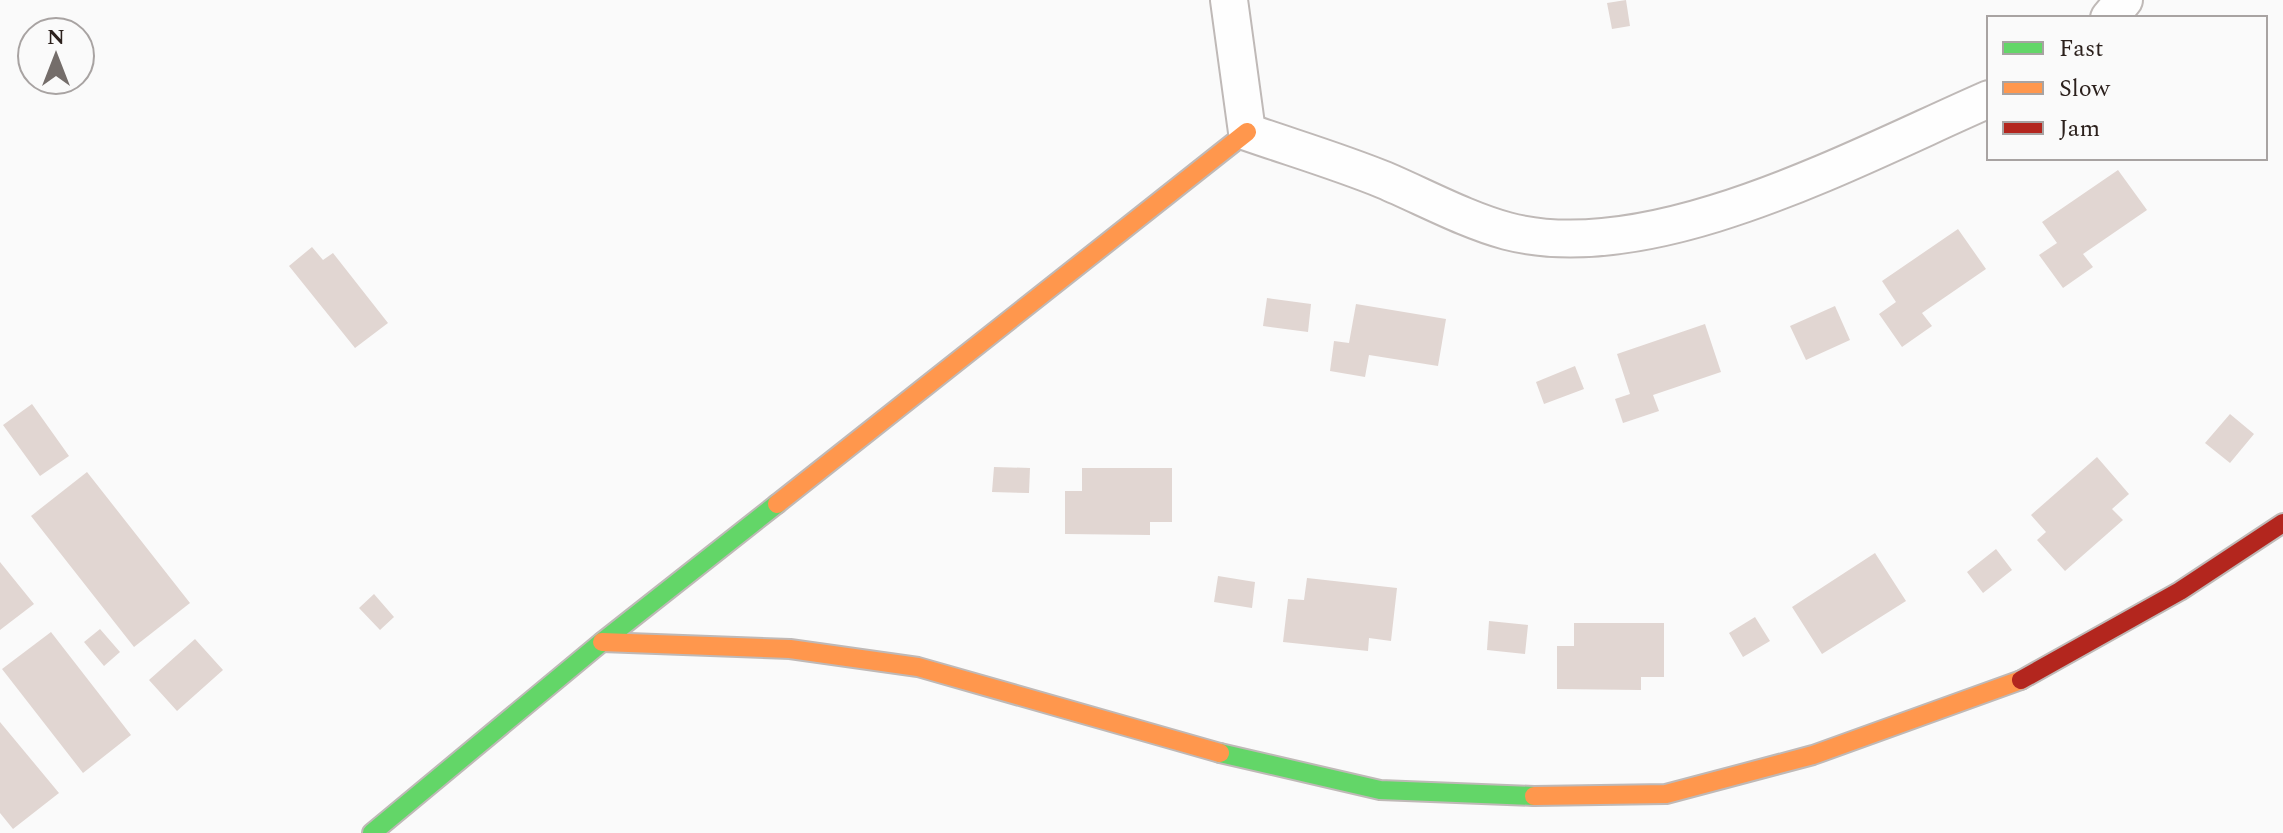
<svg xmlns="http://www.w3.org/2000/svg" width="2283" height="833" font-family="Spectral,serif">
<style>
.building{fill:#e1d6d2}
.lines{fill:none;stroke-linecap:round;stroke-linejoin:round}
.street-casing{stroke:#bfb9b7;stroke-width:40}
.fast-casing{stroke:#bfb9b7;stroke-width:22}
.slow-casing{stroke:#bfb9b7;stroke-width:22}
.jam-casing{stroke:#bfb9b7;stroke-width:22}
.street{stroke:#fefefe;stroke-width:36}
.fast{stroke:#63d668;stroke-width:18}
.slow{stroke:#ff974d;stroke-width:18}
.jam{stroke:#b3261e;stroke-width:18}
</style>
<rect width="100%" height="100%" fill="#fafafa"/>
<path class="building" d="M1626,0L1630,26L1612,29L1607,3Z
M2118,170L2147,210L2083,254L2093,267L2063,288L2039,255L2057,243L2042,222Z
M1958,229L1986,269L1922,313L1932,326L1902,347L1879,314L1896,302L1882,281Z
M312,247L323,260L333,253L388,323L355,348L289,266Z
M1267,298L1311,304L1308,332L1263,326Z
M1356,304L1446,319L1438,366L1369,355L1365,377L1330,371L1334,341L1349,343Z
M1835,306L1850,340L1806,360L1790,326Z
M1705,324L1721,372L1653,395L1659,411L1623,423L1615,399L1630,394L1617,354Z
M1575,366L1584,389L1544,404L1536,382Z
M32,404L69,456L40,476L3,425Z
M2230,414L2254,434L2230,463L2205,443Z
M2097,457L2129,494L2112,509L2123,520L2065,571L2037,540L2046,532L2031,515Z
M994,467L1030,468L1029,493L992,492Z
M1082,468H1172V522H1150V535L1065,534V491H1082Z
M87,472L190,603L134,647L31,516Z
M1996,549L2012,570L1983,593L1967,572Z
M1875,553L1906,601L1822,654L1792,607Z
M0,562L34,604L0,630Z
M1218,576L1255,582L1252,608L1214,602Z
M1307,578L1397,588L1391,641L1369,638L1368,651L1283,642L1288,599L1304,600Z
M374,594L394,617L380,630L359,608Z
M1755,617L1770,641L1743,657L1729,633Z
M1489,621L1528,625L1525,654L1487,650Z
M1574,623H1664V677H1641V690L1557,689V646H1574Z
M100,629L120,652L104,666L84,642Z
M51,632L131,735L83,773L2,669Z
M195,639L223,670L177,711L149,680Z
M0,722L59,793L13,829L0,813Z"/>
<g class="lines">
<defs>
<path id="street" d="M1229,0L1247,132C1293,148 1340,162 1384,180C1424,197 1466,220 1507,231C1652,269 1858,156 1989,99
M2109,18L2124,0"/>
<path id="fast" d="M1220,753L1380,790L1534,796
M372,833L602,642L777,504"/>
<path id="slow" d="M777,504L1247,132
M602,642L790,649L918,667L1220,753
M1534,796L1666,794L1813,755L2021,680"/>
<path id="jam" d="M2021,680L2180,591L2283,523"/>
</defs>
<use href="#street" class="street-casing"/>
<use href="#fast" class="fast-casing"/>
<use href="#slow" class="slow-casing"/>
<use href="#jam" class="jam-casing"/>
<use href="#street" class="street"/>
<use href="#fast" class="fast"/>
<use href="#slow" class="slow"/>
<use href="#jam" class="jam"/>
</g>
<rect x="1987" y="16" width="280" height="144" fill="#fafafa" stroke="#a8a3a2" stroke-width="2"/>
<rect x="2003" y="42" width="40" height="12" fill="#63d668" stroke="#a8a3a2" stroke-width="2"/>
<text x="2059" y="56" font-size="24" fill="#2c211d">Fast</text>
<rect x="2003" y="82" width="40" height="12" fill="#ff974d" stroke="#a8a3a2" stroke-width="2"/>
<text x="2059" y="96" font-size="24" fill="#2c211d">Slow</text>
<rect x="2003" y="122" width="40" height="12" fill="#b3261e" stroke="#a8a3a2" stroke-width="2"/>
<text x="2059" y="136" font-size="24" fill="#2c211d">Jam</text>
<g transform="translate(56 56)"><circle r="38" fill="#fafafa" stroke="#a8a3a2" stroke-width="2"/>
<path d="M0-6L14 30L0 20L-14 30Z" fill="#746d6a"/>
<text y="-12" font-size="22" font-weight="bold" text-anchor="middle" fill="#2c211d">N</text>
</g>
</svg>
